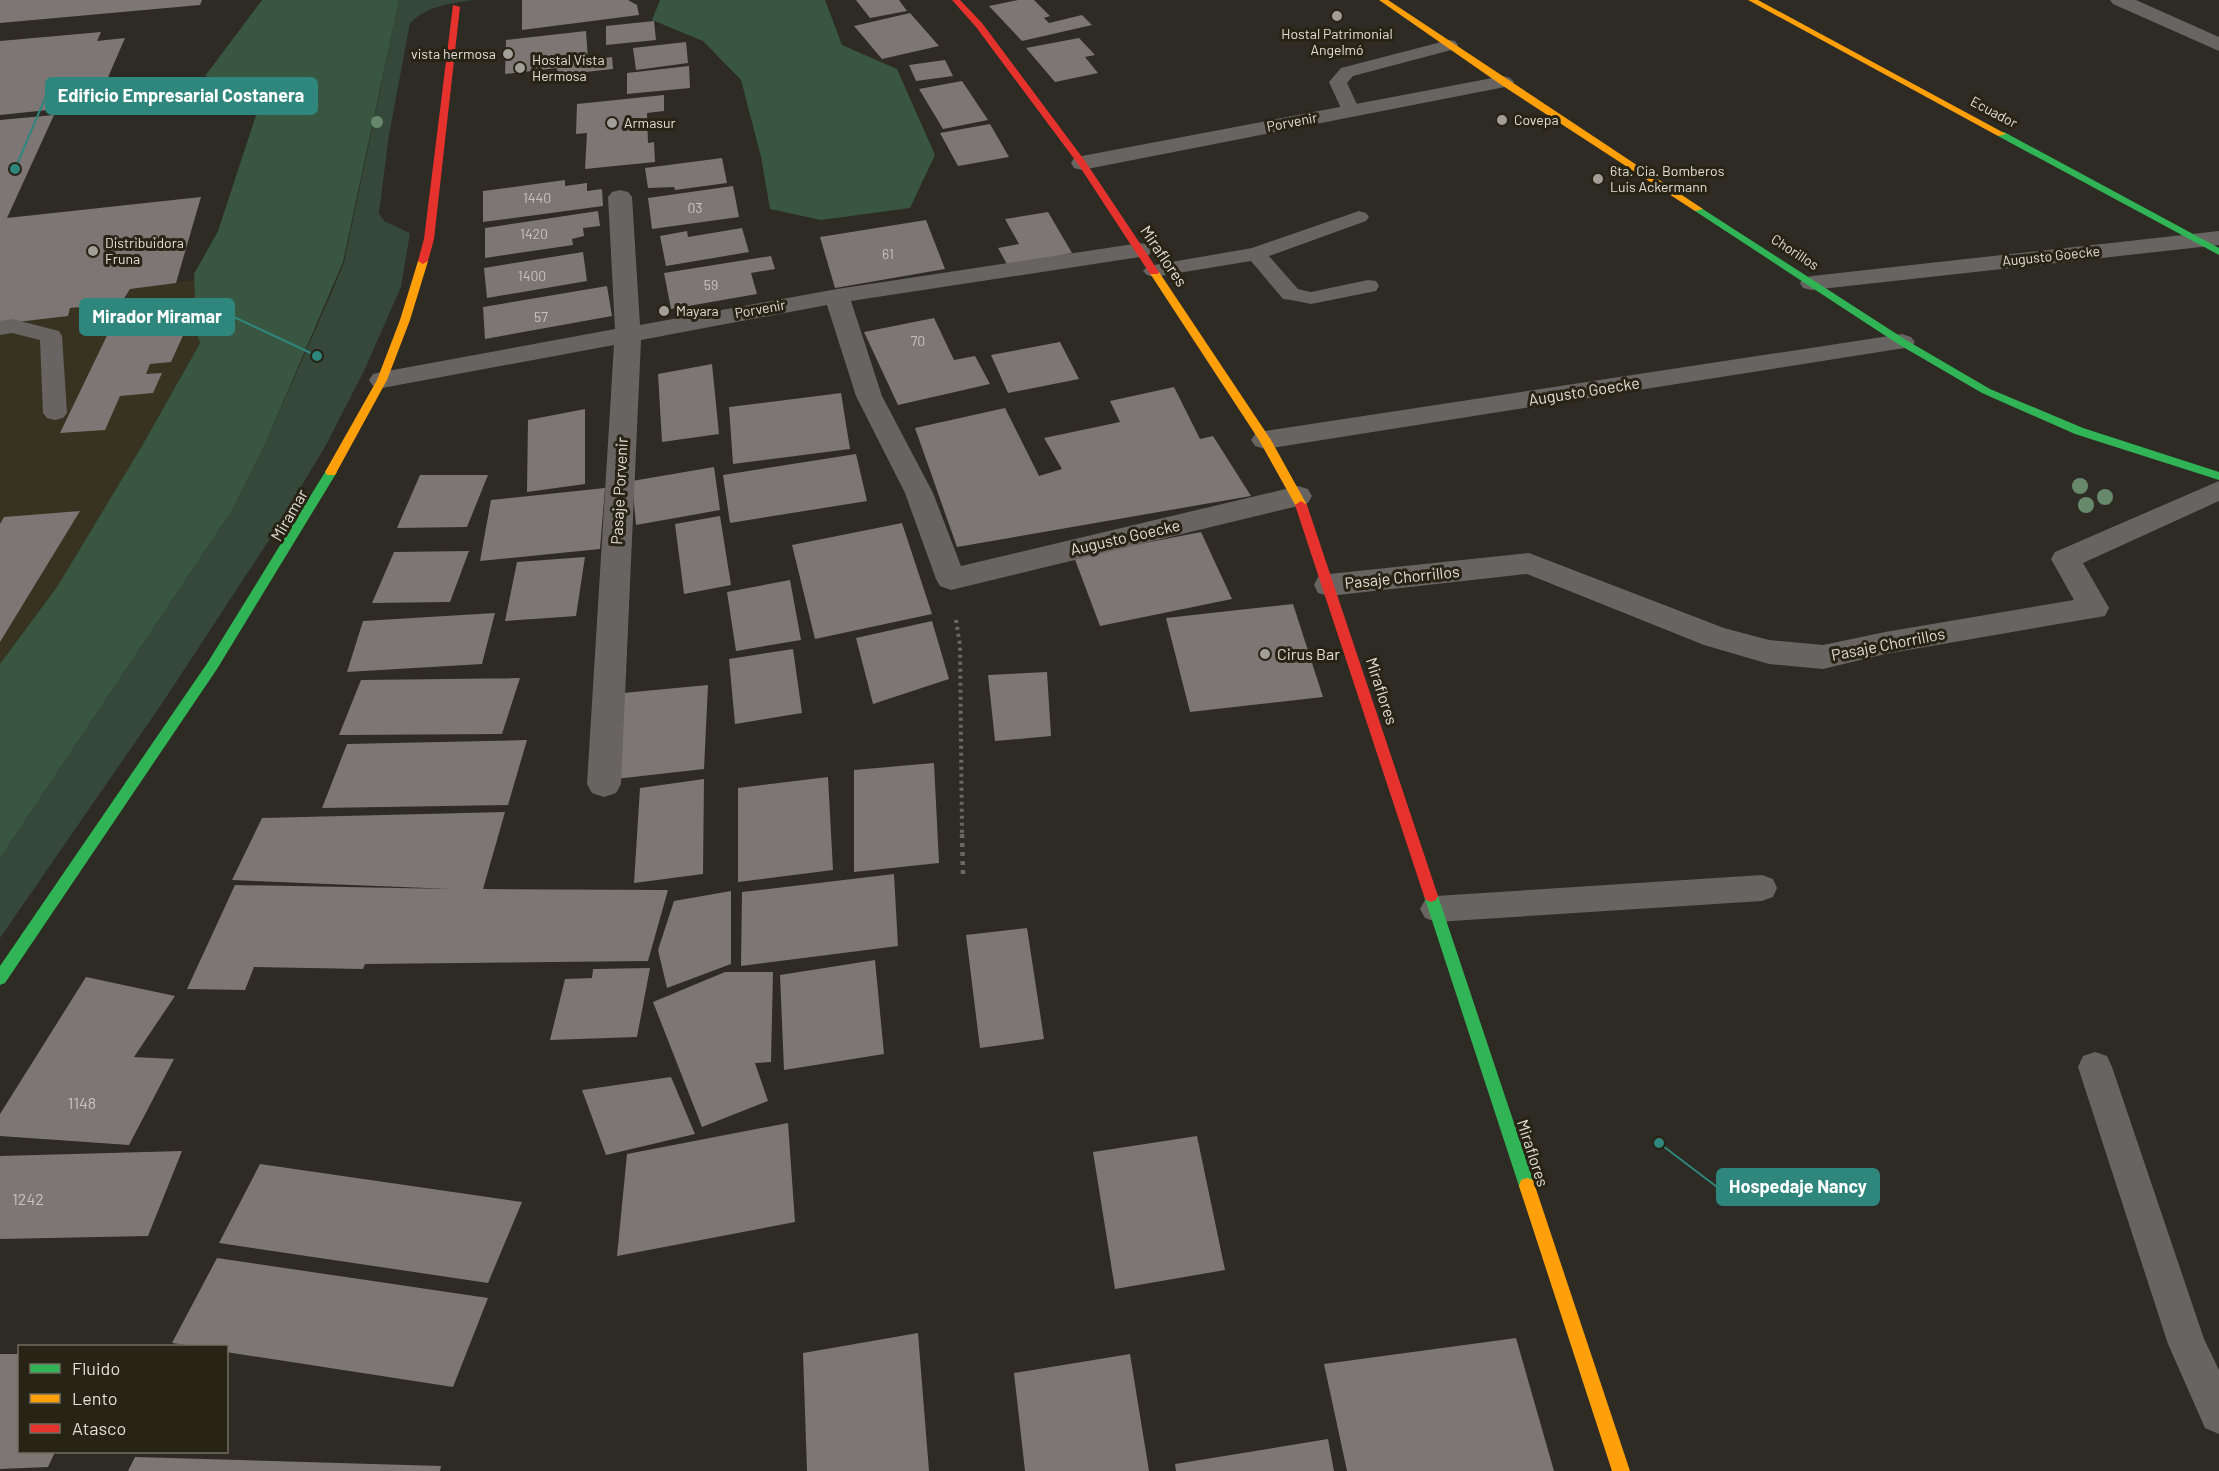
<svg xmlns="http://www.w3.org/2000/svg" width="2219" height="1471" font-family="Barlow,sans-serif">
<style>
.built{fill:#383320}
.green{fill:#354839}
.forest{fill:#385640}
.building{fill:#7e7575}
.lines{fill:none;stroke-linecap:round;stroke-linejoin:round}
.path-far1{stroke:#6a6865;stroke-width:4;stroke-dasharray:3 4;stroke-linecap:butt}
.path{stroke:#6a6865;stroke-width:4.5;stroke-dasharray:4 5;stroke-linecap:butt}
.lane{fill:#676462;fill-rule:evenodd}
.street{fill:#676462;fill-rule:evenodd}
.fast{fill:#30b455;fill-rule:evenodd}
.slow{fill:#ff9f0a;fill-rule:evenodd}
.jam{fill:#e5322d;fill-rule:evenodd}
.tree{fill:#68886c}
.poi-dot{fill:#a19f97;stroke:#272315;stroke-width:2}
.labels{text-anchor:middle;stroke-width:6;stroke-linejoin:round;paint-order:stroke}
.far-poi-label{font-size:14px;fill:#e0ded5;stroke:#272315;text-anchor:start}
.far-street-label{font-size:14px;fill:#e0ded5;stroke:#272315}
.number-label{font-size:14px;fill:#c8c4bd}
.street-label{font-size:16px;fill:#e0ded5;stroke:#272315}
.poi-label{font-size:16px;fill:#e0ded5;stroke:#272315;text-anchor:start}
.near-number-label{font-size:16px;fill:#c8c4bd}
.leader{fill:none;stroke:#2e867d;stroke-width:2}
.callout-dot{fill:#2e867d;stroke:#272315;stroke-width:2}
.callout{fill:#2e867d;stroke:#2e867d;stroke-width:2}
.callout-label{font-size:18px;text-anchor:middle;font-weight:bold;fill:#fff}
</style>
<rect width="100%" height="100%" fill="#2d2b23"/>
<path class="built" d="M195,280V300L191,315L200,342L142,446L57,587L0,664V306Z"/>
<path class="green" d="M399,0H474C452,3 427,6 410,23L389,135L379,213L384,221L410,233L401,287L364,371L326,445L273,534L161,705L0,938V858L232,510L266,442L334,287L344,262Z"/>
<path class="forest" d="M262,0H399L343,262L266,442L232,510L0,858V664L57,587L142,446L200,343L191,315L195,300L194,274L218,231L263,94L205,76Z
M660,0H825L842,45L897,69L935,155L910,208L821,220L770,209L761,157L741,80L703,41L652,20Z"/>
<path class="building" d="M0,0H202L200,5L0,23Z
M522,0H628L637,5L639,15L522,30Z
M856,0H899L907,11L870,18Z
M1018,0H1034L1050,16L1044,18L1049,23L1082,15L1092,25L1022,41L989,6Z
M910,13L939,46L882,59L854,26Z
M654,21L656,40L606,45V26Z
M586,31L588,60L612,57L613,69L558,75L557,68L505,74L506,40Z
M101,32L97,41L125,38L96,105L0,115V41Z
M1079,38L1095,55L1085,57L1098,73L1055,82L1026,48Z
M686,42L688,63L636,70L633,48Z
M945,60L953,76L916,81L909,65Z
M689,66L690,88L627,94V73Z
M962,81L988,120L943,129L919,89Z
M664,95V111L647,113L648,143L654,142L655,162L585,169L587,133L576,134L577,104Z
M54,115L7,218L201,197L176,283L130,289L121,303L70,308L68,316L0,324V120Z
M990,124L1009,157L958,166L940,133Z
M722,158L727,183L675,190L674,187L648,188L645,168Z
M565,180V186L587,183V191L602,189L603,206L483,222V191Z
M733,186L739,217L652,229L648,198Z
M598,211L600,226L583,228L584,236L572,239L573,245L485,258V228Z
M1048,212L1072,253L1008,266L998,248L1019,244L1005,219Z
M926,220L945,269L835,288L820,237Z
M742,228L749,252L666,266L660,236L687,231L688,237Z
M583,252L587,281L487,298L484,268Z
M771,256L775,269L751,273L757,294L671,309L664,273Z
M607,286L612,316L485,339L483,307Z
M195,300L191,315L149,323L147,325L182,323L179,330L186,329L171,362L150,364L146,374L162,373L153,393L120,396L105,430L60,433L115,319L152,315L155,307Z
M934,318L954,360L975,356L990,384L898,405L864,332Z
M1060,342L1079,379L1008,393L991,355Z
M712,364L719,434L662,442L658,374Z
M1174,387L1200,439L1213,436L1251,496L957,547L915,428L1005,408L1039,476L1062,469L1044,438L1120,422L1110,401Z
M841,393L850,449L733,464L729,407Z
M585,409V484L527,492L528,420Z
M856,454L867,501L730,523L723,475Z
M714,467L720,510L636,525L632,481Z
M420,475H488L467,527L397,528Z
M605,488L600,549L480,561L491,500Z
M80,511L0,642V524L4,517Z
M720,516L731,585L684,594L675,524Z
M902,523L932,614L815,639L792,545Z
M1201,532L1232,599L1100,626L1074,557Z
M469,551L450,602L372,603L394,552Z
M585,557L576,616L505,621L517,562Z
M790,580L801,640L736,651L727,592Z
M1293,604L1323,697L1190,712L1166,618Z
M495,613L482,664L347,672L363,621Z
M932,621L949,679L873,704L856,638Z
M793,649L802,713L735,724L729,659Z
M1047,672L1051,736L995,741L988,675Z
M520,678L502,734L339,735L361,680Z
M708,685L704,769L615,779L623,693Z
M527,740L508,805L322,808L347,744Z
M934,763L939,863L854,872V770Z
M828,777L833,870L738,882V788Z
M704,779L703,874L634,883L640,788Z
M505,812L483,889L668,890L648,961L365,964L363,969L254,967L245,990L187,989L235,885L451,889L232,880L262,818Z
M894,874L898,946L741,966L742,892Z
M731,891V964L667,988L658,950L674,901Z
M1027,928L1044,1039L980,1048L966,935Z
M875,960L884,1054L784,1070L780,975Z
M650,968L637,1037L550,1040L565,979L592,978L593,969Z
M725,972H773L771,1062L755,1063L768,1101L702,1127L653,1002Z
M86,977L175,996L134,1057L174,1059L129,1145L0,1136V1114Z
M671,1077L695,1134L606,1155L582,1090Z
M788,1123L795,1222L617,1256L627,1154Z
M1197,1136L1225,1270L1115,1289L1093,1152Z
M182,1151L148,1236L0,1239V1156Z
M260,1164L522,1202L488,1283L219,1243Z
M217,1258L488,1298L453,1387L226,1352V1346H194L172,1343Z
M918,1333L929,1471H807L803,1353Z
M1516,1338L1554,1471H1347L1324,1364Z
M0,1354H20V1452H55L48,1467L0,1469Z
M1130,1354L1149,1471H1025L1014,1373Z
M1328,1439L1334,1471H1176L1175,1464Z
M135,1457L441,1466L440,1471H128Z"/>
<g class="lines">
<path class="path-far1" d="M956,620L960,645L962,836"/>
<path class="path" d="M962,834L963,875"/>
<path class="lane" d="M1449,40L1455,41L1458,45L1455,49L1353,76L1347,83L1360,111L1358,115H1344L1329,82L1341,68Z
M1359,211L1366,213L1369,217L1366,221L1269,256L1298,289L1311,292L1368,280L1376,281L1379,286L1376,291L1311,304L1291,300L1283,299L1251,261L1154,277L1147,275L1143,271L1147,267L1154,265L1252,248Z
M12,319L59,331L62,336L67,413L63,418L55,420L47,418L43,413L40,340L12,333L0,335V321Z
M1762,875L1773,879L1777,888L1773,897L1762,901L1436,922L1425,918L1420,909L1425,900L1436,896Z
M2095,1052L2107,1056L2112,1067L2204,1339L2219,1370V1434L2205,1428L2168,1344L2078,1067L2083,1056Z"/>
<path class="street" d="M2110,0H2136L2219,37V51L2113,4Z
M1503,76L1510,78L1514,82L1510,86L1082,170L1074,168L1071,163L1074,158L1082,156Z
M620,190L628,192L632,197L640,325L837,289L1140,243L1149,245L1152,250L1149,255L1140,257L851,301L882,396L933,493L961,566L1298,486L1308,489L1312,496L1308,503L1298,506L951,590L940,586L936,579L905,493L856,396L827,305L641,340L621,784L616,793L604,797L592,793L587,784L614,345L382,388L373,386L369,380L373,374L382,372L615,329L608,197L612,192Z
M2219,231V245L1812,290L1803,288L1800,283L1803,278L1812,276Z
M1902,334L1911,337L1915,342L1911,347L1265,449L1255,446L1251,440L1255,434L1265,431Z
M2219,481V501L2083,563L2109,608L2105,616L1885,654L1823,669L1769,664L1704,645L1527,574L1329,596L1318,593L1314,585L1318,577L1329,574L1529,553L1724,628L1769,640L1823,645L1885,632L2074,600L2051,559L2055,552Z"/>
<path class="fast" d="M1998,132H2004L2219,248V255L1998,136Z
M1698,206L1906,340L1990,389L2083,428L2219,472V480L2075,434L1982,393L1898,344L1695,211L1693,209Z
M331,468L337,472L217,669L5,983L0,985V966L208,662L327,469Z
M1431,890L1436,892L1438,896L1535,1186L1533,1192L1527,1194L1521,1192L1519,1186L1424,896L1426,892Z"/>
<path class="slow" d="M1379,0H1388L1703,209L1695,211L1500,84Z
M1748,0H1758L2006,134L1998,136Z
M423,258L428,261L410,320L387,380L335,475H327L325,472L377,380L400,320L418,261Z
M1154,269L1159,272L1271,440L1307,505L1305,508H1297L1259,440L1149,272Z
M1527,1178L1533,1180L1630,1471H1612L1519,1186L1521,1180Z"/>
<path class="jam" d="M952,0H960L982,23L1085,161L1159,272L1158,274H1150L1078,164L976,27Z
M453,5L460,7L434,239L428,261L423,264L418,261L424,239Z
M1301,501L1307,505L1438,896L1436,900L1431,902L1426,900L1424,896L1295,505Z"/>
</g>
<g class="tree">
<circle cx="377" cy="122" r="6"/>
<circle cx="2080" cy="486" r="8"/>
<circle cx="2105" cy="497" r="8"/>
<circle cx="2086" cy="505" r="8"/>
</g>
<g class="poi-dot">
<circle cx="1337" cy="16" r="6"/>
<circle cx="508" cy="54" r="6"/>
<circle cx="520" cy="68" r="6"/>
<circle cx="1502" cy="120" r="6"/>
<circle cx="612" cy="123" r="6"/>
<circle cx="1598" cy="179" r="6"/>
<circle cx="93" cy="251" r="6"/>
<circle cx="664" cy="311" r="6"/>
<circle cx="1265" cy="654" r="6"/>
</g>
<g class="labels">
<g class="far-poi-label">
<text x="1337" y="39" text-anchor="middle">Hostal Patrimonial<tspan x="1337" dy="16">Angelmó</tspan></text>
<text x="496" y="59" text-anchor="end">vista hermosa</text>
<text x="532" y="65">Hostal Vista<tspan x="532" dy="16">Hermosa</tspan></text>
<text x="1514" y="125">Covepa</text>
<text x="624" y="128">Armasur</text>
<text x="1610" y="176">6ta. Cia. Bomberos<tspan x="1610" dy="16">Luis Ackermann</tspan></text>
<text x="105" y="248">Distribuidora<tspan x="105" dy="16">Fruna</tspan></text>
<text x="676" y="316">Mayara</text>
</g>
<g class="far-street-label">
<text transform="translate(1994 112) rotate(28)" y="5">Ecuador</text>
<text transform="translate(1292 122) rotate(-11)" y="5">Porvenir</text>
<text transform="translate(1795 252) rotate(33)" y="5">Chorillos</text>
<text transform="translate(2051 256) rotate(-6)" y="5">Augusto Goecke</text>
<text transform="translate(760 309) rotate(-10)" y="5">Porvenir</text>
</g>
<g class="number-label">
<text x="537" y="203">1440</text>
<text x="695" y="213">03</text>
<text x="534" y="239">1420</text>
<text x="888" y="259">61</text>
<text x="532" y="281">1400</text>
<text x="711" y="290">59</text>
<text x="541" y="322">57</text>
<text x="918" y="346">70</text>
</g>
<g class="street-label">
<text transform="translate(1164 256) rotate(56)" y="6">Miraflores</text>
<text transform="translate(1584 391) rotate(-9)" y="6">Augusto Goecke</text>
<text transform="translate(619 491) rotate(-87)" y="6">Pasaje Porvenir</text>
<text transform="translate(289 515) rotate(-60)" y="6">Miramar</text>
<text transform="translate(1125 537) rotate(-13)" y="6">Augusto Goecke</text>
<text transform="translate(1402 577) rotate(-6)" y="6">Pasaje Chorrillos</text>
<text transform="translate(1888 644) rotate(-11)" y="6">Pasaje Chorrillos</text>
<text transform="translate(1382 691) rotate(72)" y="6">Miraflores</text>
<text transform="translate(1533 1153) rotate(72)" y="6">Miraflores</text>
</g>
<g class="poi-label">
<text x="1277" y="660">Cirus Bar</text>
</g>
<g class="near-number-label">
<text x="82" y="1109">1148</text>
<text x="28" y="1205">1242</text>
</g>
</g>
<path class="leader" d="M15 169L46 96M317 356L234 317M1659 1143L1717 1187"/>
<g class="callout-dot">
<circle cx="15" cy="169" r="6"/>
<circle cx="317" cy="356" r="6"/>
<circle cx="1659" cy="1143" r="6"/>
</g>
<g class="callout">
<rect x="46" y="78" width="271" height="36" rx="6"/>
<rect x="80" y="299" width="154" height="36" rx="6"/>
<rect x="1717" y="1169" width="162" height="36" rx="6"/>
</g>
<g class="callout-label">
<text x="181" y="102">Edificio Empresarial Costanera</text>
<text x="157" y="323">Mirador Miramar</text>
<text x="1798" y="1193">Hospedaje Nancy</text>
</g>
<rect x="18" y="1345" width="210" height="108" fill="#272315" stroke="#716e62" stroke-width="1.5"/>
<rect x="30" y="1364" width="30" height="9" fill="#30b455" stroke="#716e62" stroke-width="1.5"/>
<text x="72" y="1375" font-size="18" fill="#e0ded5">Fluido</text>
<rect x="30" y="1394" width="30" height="9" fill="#ff9f0a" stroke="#716e62" stroke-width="1.5"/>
<text x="72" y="1405" font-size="18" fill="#e0ded5">Lento</text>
<rect x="30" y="1424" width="30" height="9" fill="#e5322d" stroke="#716e62" stroke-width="1.5"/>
<text x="72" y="1435" font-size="18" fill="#e0ded5">Atasco</text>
</svg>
